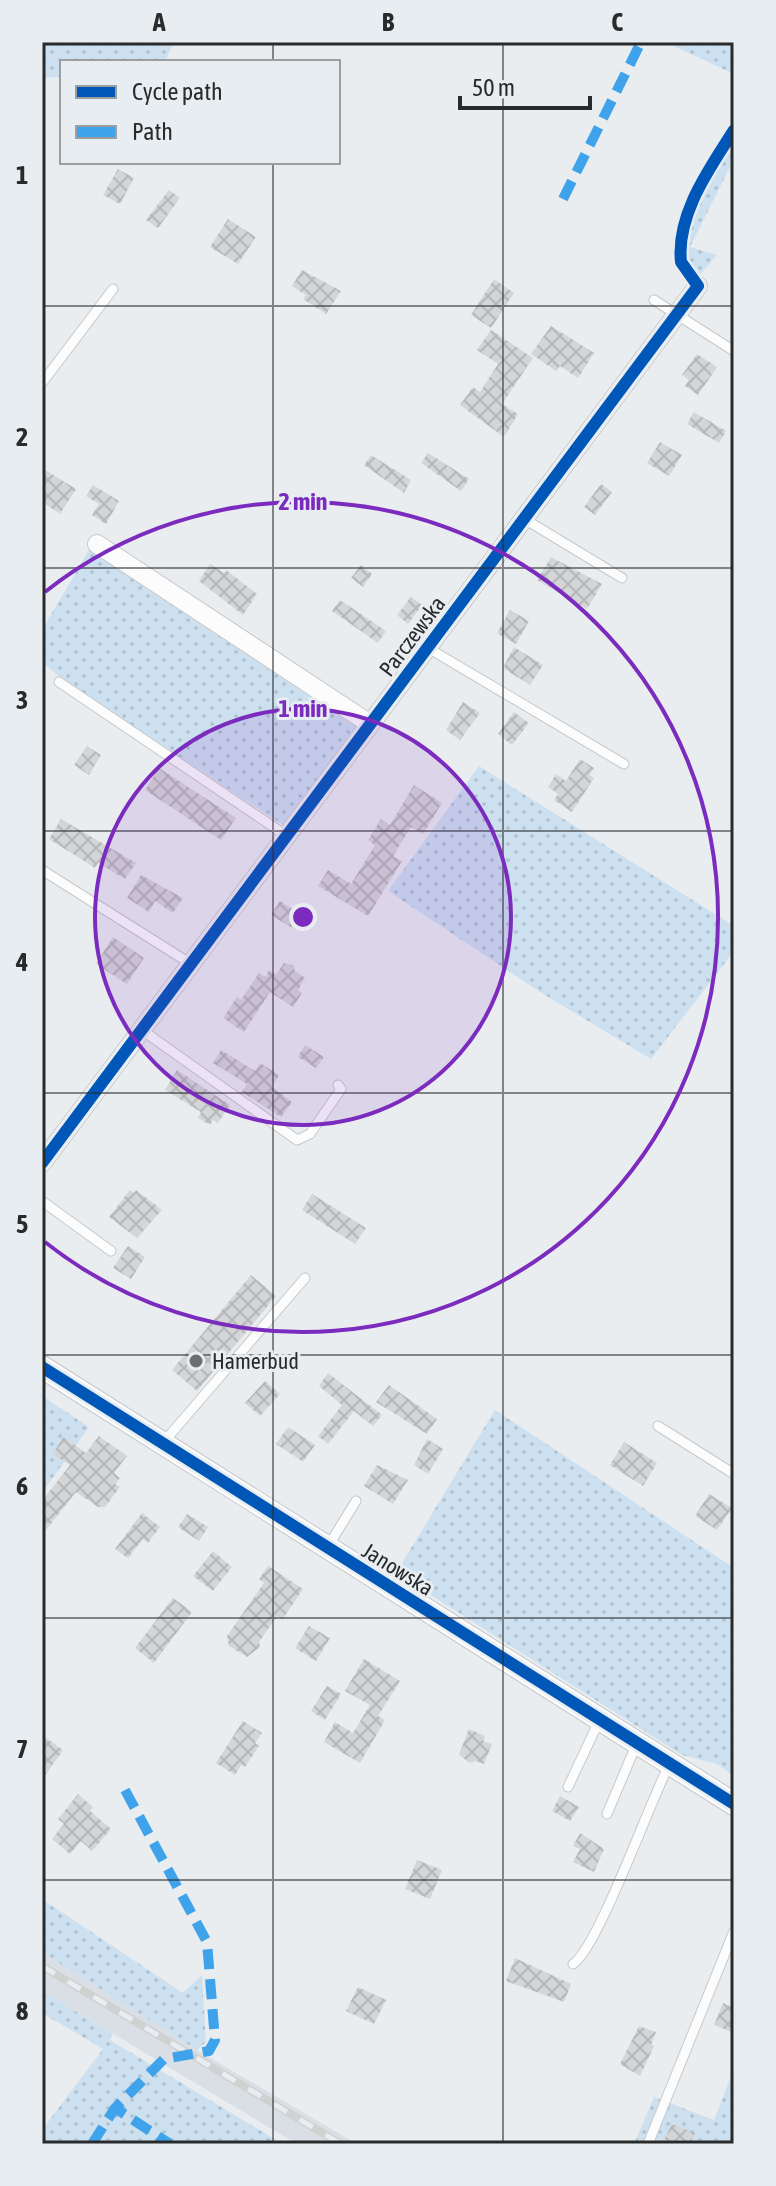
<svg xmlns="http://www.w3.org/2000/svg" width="776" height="2186" font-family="'Asap Condensed',sans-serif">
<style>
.built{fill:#d9dfe5}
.green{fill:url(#green-dots)}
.building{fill:url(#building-cross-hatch)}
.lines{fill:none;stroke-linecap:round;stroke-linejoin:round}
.service-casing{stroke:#c6c8ca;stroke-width:11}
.minor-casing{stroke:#c6c8ca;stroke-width:20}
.tertiary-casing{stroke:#c6c8ca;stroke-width:24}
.service{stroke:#fcfcfd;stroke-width:9}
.minor{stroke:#fcfcfd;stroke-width:18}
.tertiary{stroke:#fcfcfd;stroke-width:22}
.rail-casing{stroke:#d0d1d1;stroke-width:8}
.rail{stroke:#e8edf1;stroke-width:5;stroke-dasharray:15;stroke-linecap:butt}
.quiet{stroke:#3ea3eb;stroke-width:10;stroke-dasharray:20 10;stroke-linecap:butt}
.cycleway-casing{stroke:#e8edf1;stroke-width:17}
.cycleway{stroke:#0057b8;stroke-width:12}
.grid{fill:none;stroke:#282a2b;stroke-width:2;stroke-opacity:0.55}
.ring{fill:none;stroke:#7b2cbf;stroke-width:4}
.poi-dot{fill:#6c6e70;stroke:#e8edf1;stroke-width:3}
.labels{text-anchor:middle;stroke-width:6;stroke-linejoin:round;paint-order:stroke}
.street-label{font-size:22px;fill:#282a2b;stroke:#e8edf1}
.poi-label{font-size:22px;fill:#282a2b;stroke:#e8edf1;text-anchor:start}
.centre{fill:#7b2cbf;stroke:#e8edf1;stroke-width:4}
.ring-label{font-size:24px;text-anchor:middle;font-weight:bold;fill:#7b2cbf;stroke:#e8edf1;stroke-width:6;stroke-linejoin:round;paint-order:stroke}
.neatline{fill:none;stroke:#282a2b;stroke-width:3}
.grid-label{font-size:26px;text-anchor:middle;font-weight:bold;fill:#282a2b}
</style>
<defs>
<pattern id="green-dots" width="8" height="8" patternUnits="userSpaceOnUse" patternTransform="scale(2)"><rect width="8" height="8" fill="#cce0f0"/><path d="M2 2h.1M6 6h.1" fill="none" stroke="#afc0ce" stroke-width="1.8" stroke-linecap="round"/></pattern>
<pattern id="building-cross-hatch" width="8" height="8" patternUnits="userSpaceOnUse" patternTransform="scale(2)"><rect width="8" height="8" fill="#d4d5d7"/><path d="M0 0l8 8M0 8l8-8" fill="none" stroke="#b6b7b9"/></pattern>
</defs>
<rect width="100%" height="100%" fill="#eaedef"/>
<path class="built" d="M42,1952L197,2050L357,2144H297L42,1991Z"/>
<path class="green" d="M42,42H174L165,62H62V77L42,78Z
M665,42H734V74Z
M734,137V159L690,247L717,255L696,279C665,236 711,174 734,137Z
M89,550L356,727L286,827L62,679L42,662V630Z
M479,766L734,926V951L651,1059L540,992L388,891Z
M42,1396L89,1427L42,1493Z
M495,1410L734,1568V1776L717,1764L682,1755L396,1573Z
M42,1899L183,1993L202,1975L206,2042L197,2050L42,1952Z
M42,1991L113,2034L110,2040L283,2144H42V2130L103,2049L42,2013Z
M734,2068V2144H634L654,2097L714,2120Z"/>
<path class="building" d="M118,169L134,178L120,204L103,195Z
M169,190L180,198L158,228L146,220Z
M228,219L256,237L238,264L210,247Z
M302,270L341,291L326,314L303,299L306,295L292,286Z
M494,279L514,293L491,328L471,315Z
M551,326L594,353L578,378L560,366L556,371L531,354Z
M491,330L533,358L502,404L518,414L504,437L460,405L473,387L480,392L498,364L477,350Z
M697,354L717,367L698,395L685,386L689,380L682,375Z
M694,412L726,431L719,443L687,424Z
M660,442L682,455L669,476L647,463Z
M428,453L469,479L461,491L421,463Z
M371,455L411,480L404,493L364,465Z
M42,468L76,489L60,514L42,502Z
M601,484L612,492L595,515L584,507Z
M93,485L119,501L106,524L92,515L99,504L86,496Z
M551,557L602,584L587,609L537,580Z
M210,564L224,573L226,570L257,594L243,615L199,581Z
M361,565L372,574L363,587L351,578Z
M411,597L422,605L408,624L397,615Z
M340,600L386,631L378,643L332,611Z
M510,610L529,621L516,644L497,633Z
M514,647L543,665L530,685L503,668Z
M463,702L480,713L460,740L446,730Z
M514,712L529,723L512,745L498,734Z
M87,746L101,755L89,775L74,765Z
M580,759L594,768L589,775L594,778L572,812L554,800L558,794L548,787L556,774L566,781Z
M159,768L236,818L221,840L145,790Z
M414,785L442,803L423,834L411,827L393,856L402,861L368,916L318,886L328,870L351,884L375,845L368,840L381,819L390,825Z
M61,819L136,863L125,879L98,863L95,868L49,839Z
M141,875L183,898L173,913L155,901L149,912L127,898Z
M280,901L301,914L292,928L271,915Z
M113,937L144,958L127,984L96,964Z
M284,963L293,965L295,971L305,978L298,990L302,993L293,1007L270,992L244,1032L223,1018L237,997L241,1000L259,973L266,977L269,970L276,975Z
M305,1045L324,1057L316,1068L298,1057Z
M221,1050L255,1071L260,1063L279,1075L272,1087L292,1102L281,1117L242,1092L247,1084L213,1063Z
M177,1070L230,1105L218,1123L213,1120L210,1125L198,1118L201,1112L165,1090Z
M130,1190L134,1193L136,1190L162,1210L137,1238L109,1217Z
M312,1194L366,1228L355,1244L302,1210Z
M128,1246L145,1257L131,1279L113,1268Z
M251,1275L276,1296L197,1391L172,1370Z
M328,1373L382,1415L373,1426L354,1411L328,1444L318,1436L342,1405L319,1386Z
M265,1381L280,1394L260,1416L245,1403Z
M389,1385L437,1419L427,1434L376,1402Z
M288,1427L315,1445L303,1462L276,1444Z
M99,1436L127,1456L114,1473L120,1478L115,1484L120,1487L105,1507H98L76,1492L42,1535V1501L70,1465L53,1454L63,1437L86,1453Z
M427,1439L443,1449L428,1474L414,1465Z
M624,1442L657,1463L643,1486L610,1465Z
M377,1465L408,1480L393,1504L364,1486Z
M709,1494L732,1508L717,1530L695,1516Z
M142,1513L160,1527L148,1543L143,1539L128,1558L115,1549Z
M187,1514L208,1527L199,1541L178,1527Z
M213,1551L232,1567L213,1591L193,1576Z
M268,1566L303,1589L282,1620L277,1616L259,1642L260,1647L247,1657L229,1646L227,1636L264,1583L259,1579Z
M173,1598L192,1612L154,1663L135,1648Z
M309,1626L330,1638L316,1661L295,1648Z
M364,1659L400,1681L378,1716L385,1720L360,1763L324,1742L335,1722L353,1733L370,1705L345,1691Z
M327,1686L341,1694L325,1720L311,1711Z
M243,1721L262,1733L255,1743L259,1746L245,1767L241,1765L235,1775L216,1763Z
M469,1729L485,1736L483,1741L492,1744L484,1764L476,1761L469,1763L459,1754Z
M42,1735L63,1750L42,1780Z
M78,1794L93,1807L90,1811L111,1829L92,1851L81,1841L70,1854L52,1839L64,1824L58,1819Z
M560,1796L579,1807L570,1821L552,1811Z
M580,1833L604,1849L594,1872L573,1862L580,1849L573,1846Z
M417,1860L442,1870L430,1899L405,1889Z
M515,1958L571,1984L564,2002L506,1981Z
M358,1987L386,2000L374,2024L346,2011Z
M723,2003L734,2008V2033L714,2025Z
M639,2026L656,2032L651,2045L654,2046L640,2076L620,2064Z
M672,2124L695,2133L690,2144H662Z"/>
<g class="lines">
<defs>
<path id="service" d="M654,300L734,351
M42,383L113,289
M526,520L622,578
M428,648L624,764
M59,682L287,836
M42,870L191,964
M142,1030L297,1140L310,1134L341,1089L338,1085
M42,1201L111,1251
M658,1426L734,1474
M162,1444L305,1278
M327,1548L356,1501
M568,1787L600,1719
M607,1814L637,1743
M573,1964C598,1948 650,1801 670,1763
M648,2144L734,1931"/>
<path id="minor" d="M97,544L370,724
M42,1163L698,286"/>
<path id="tertiary" d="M42,1367L734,1804"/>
</defs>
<use href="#service" class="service-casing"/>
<use href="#minor" class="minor-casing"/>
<use href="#tertiary" class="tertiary-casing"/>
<use href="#service" class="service"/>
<use href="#minor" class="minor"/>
<use href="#tertiary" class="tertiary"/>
<defs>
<path id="rail" d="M42,1966L341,2144"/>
</defs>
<use href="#rail" class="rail-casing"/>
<use href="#rail" class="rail"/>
<path class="quiet" d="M563,199L641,42
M125,1790L207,1942L215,2040L209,2051L164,2059L115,2108L170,2144
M92,2144L115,2108"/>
<defs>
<path id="cycleway" d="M42,1163L698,286L681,262C676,214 710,168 734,130
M42,1367L734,1804"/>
</defs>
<use href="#cycleway" class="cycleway-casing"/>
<use href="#cycleway" class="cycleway"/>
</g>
<path class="grid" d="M273,42V62M503,42V2144M273,162V2144M42,306H734M42,568H734M42,831H734M42,1093H734M42,1355H734M42,1618H734M42,1880H734"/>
<circle cx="303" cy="917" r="208" fill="#7b2cbf" fill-opacity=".12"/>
<g class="ring">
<circle cx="303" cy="917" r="208"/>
<path d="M45 592A415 415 0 1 1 45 1242"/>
</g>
<circle class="poi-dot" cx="196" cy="1361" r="8"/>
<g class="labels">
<g class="street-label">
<text transform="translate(412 636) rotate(-53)" y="8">Parczewska</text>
<text transform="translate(398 1569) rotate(32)" y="8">Janowska</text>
</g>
<g class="poi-label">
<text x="212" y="1369">Hamerbud</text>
</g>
</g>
<circle cx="303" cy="917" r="12" class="centre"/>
<g class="ring-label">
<text x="303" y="510">2 min</text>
<text x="303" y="717">1 min</text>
</g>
<rect width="776" height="2186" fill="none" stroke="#e8edf1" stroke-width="88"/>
<rect x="60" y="60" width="280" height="104" fill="#e8edf1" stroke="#9b9fa2" stroke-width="2"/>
<rect x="76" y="86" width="40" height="12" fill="#0057b8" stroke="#9b9fa2" stroke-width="2"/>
<text x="132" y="100" font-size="24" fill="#282a2b">Cycle path</text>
<rect x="76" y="126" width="40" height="12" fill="#3ea3eb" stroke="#9b9fa2" stroke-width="2"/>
<text x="132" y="140" font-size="24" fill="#282a2b">Path</text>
<path d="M460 96v12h130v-12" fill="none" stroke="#282a2b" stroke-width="4"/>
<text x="472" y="96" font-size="24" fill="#282a2b" stroke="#e8edf1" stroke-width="6" paint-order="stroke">50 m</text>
<rect x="44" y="44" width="688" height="2098" class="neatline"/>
<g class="grid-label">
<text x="159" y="31">A</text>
<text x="388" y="31">B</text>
<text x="617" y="31">C</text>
<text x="22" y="184">1</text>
<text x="22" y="446">2</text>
<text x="22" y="709">3</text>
<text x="22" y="971">4</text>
<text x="22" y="1233">5</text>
<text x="22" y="1495">6</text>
<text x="22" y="1758">7</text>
<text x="22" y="2020">8</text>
</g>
</svg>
